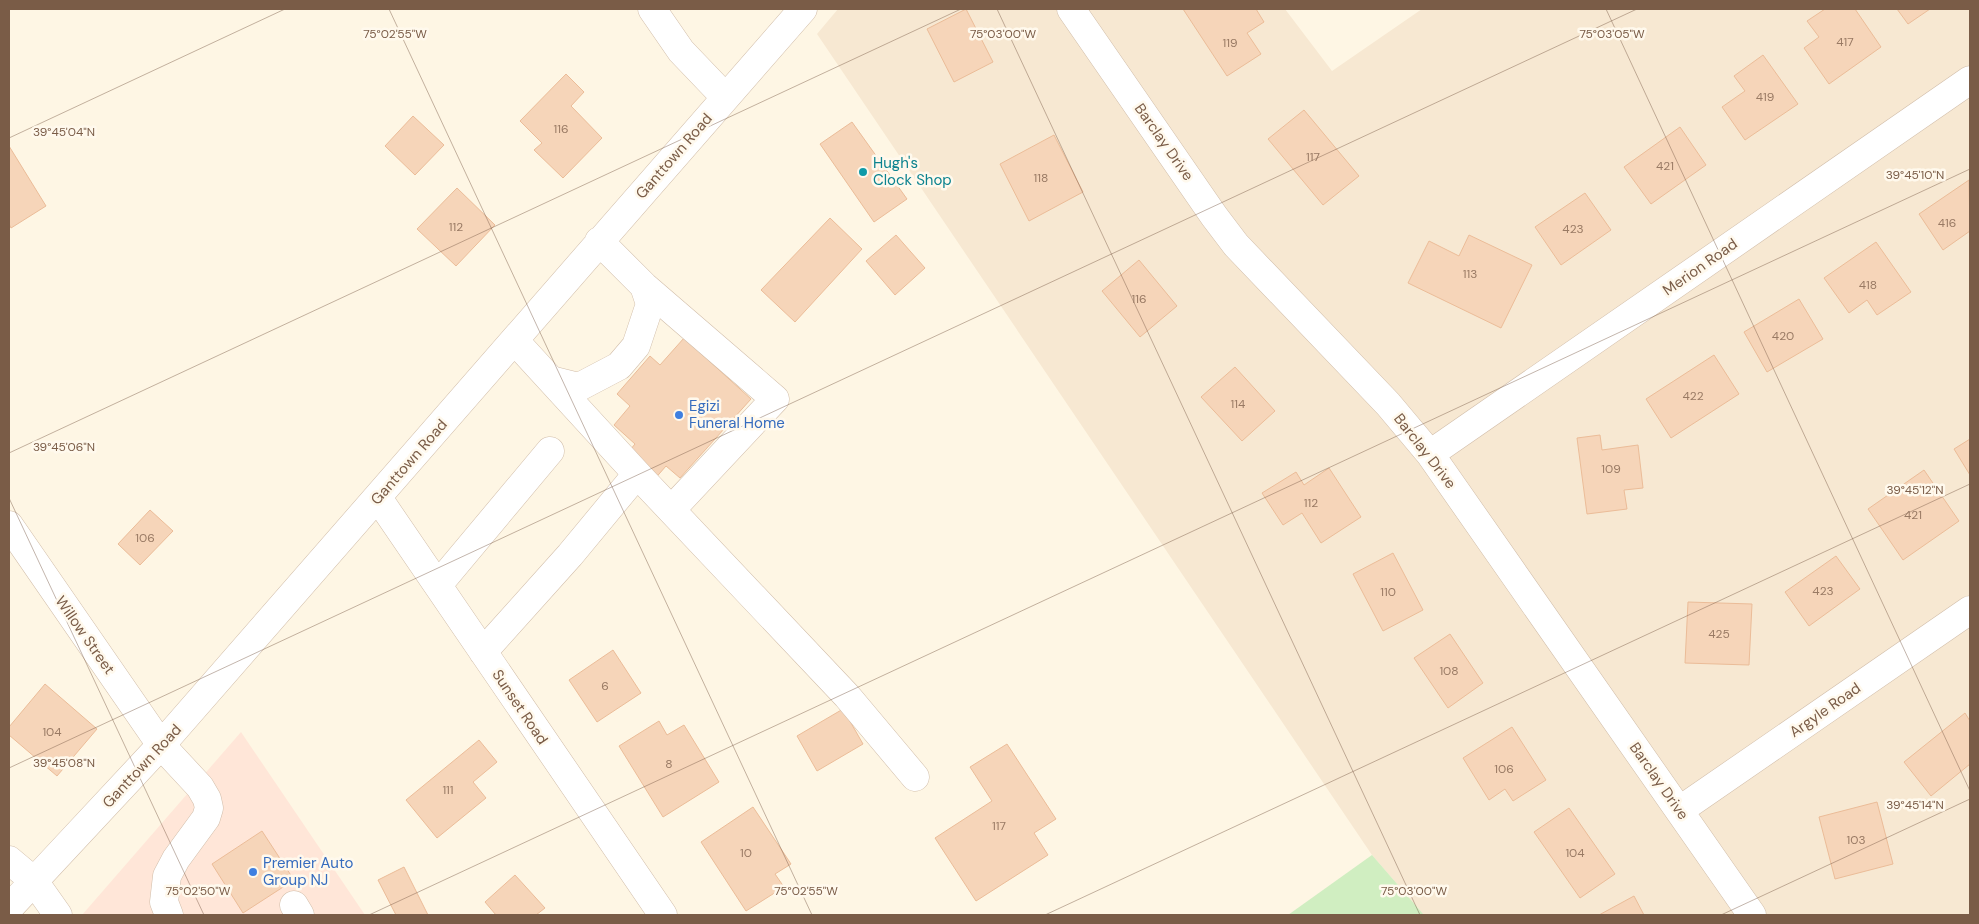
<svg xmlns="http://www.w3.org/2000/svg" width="1979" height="924" font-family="'DM Sans',sans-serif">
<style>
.residential{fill:#f7e8d2}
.commercial{fill:#ffe6d8}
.green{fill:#d0eec1}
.building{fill:#f6d5b9;stroke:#ebbc98}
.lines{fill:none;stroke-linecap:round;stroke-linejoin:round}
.minor-casing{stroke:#d1bda9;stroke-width:29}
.minor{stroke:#fff;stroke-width:28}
.ticks{fill:none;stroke:#7a5c47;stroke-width:1;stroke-opacity:0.45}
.culture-dot{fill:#0f9aa8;stroke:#fff9ed;stroke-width:2}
.shop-dot{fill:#3f7fe0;stroke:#fff9ed;stroke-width:2}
.labels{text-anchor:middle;stroke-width:5;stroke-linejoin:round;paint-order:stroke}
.number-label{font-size:12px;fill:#997a64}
.street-label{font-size:15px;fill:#7a5c47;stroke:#fff9ed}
.culture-label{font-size:15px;fill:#0d838f;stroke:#fff9ed;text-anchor:start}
.shop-label{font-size:15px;fill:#366cbe;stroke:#fff9ed;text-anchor:start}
.ticks-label{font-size:12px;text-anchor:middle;fill:#7a5c47;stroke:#fff9ed;stroke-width:5;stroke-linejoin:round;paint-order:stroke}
</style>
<rect width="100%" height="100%" fill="#fef6e4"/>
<path class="residential" d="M838,9H1285L1332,71L1422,9H1970V915H1424L1372,855L817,34Z"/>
<path class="commercial" d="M241,732L365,915H82Z"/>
<path class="green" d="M1372,855L1424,915H1288Z"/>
<path class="building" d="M966,9L993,62L954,82L927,29Z
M1183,9H1256L1264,22L1247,33L1261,54L1227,76Z
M1825,9H1855L1881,47L1829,84L1804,48L1819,37L1807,21Z
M1897,9H1930L1908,24Z
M1763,55L1798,104L1745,140L1722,107L1745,91L1734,76Z
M566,74L584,92L571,106L602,138L563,178L534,150L542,143L520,121Z
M1304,110L1359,176L1323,205L1268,139Z
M413,116L444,145L415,175L385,146Z
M852,122L907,199L874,222L820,144Z
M1680,127L1706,165L1651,204L1624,167Z
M1054,135L1083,192L1029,221L1000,164Z
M9,146L46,206L11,228L9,224Z
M1969,180L1970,231L1943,250L1919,214Z
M457,188L495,225L456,266L417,229Z
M1585,193L1611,230L1561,265L1535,227Z
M830,218L862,249L795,322L761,290Z
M896,235L925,268L895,295L866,261Z
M1469,235L1532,265L1501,328L1408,283L1429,241L1459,256Z
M1876,242L1911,292L1877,315L1867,300L1849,313L1824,278Z
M1139,260L1177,306L1140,337L1102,291Z
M1799,299L1823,339L1767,372L1744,332Z
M684,338L751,399L680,478L666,466L653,481L625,456L635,444L614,425L630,406L617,394L650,356L660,365Z
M1714,355L1739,394L1671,438L1646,399Z
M1235,367L1275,411L1242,441L1201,397Z
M1600,435L1602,450L1638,445L1643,488L1624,490L1627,509L1587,514L1577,438Z
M1970,439V475L1954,449Z
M1329,468L1361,517L1321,543L1302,513L1283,525L1262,493L1296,472L1304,485Z
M1924,470L1959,521L1903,560L1868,509Z
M150,510L173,531L140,565L118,544Z
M1393,553L1423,610L1383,631L1353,574Z
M1836,556L1860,589L1809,626L1785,592Z
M1688,602L1752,604L1749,665L1685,663Z
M1450,634L1483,683L1448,708L1414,658Z
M613,650L641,693L597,722L569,680Z
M45,684L97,729L57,776L9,735V727Z
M843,709L863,744L817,771L797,736Z
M1965,713L1970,721V764L1931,796L1904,762Z
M659,721L667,735L684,725L719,782L663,817L619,746Z
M1512,727L1546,780L1513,801L1505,789L1489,800L1463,758Z
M479,740L497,762L473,782L486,798L437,838L406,800Z
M1007,744L1056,819L1034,833L1048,855L976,901L935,838L992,801L970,767Z
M1877,802L1893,864L1835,879L1819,817Z
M753,807L791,864L775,874L784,887L746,911L701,842Z
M1569,808L1615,874L1580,898L1534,832Z
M262,831L294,880L243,913L212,864Z
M404,867L428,915H396L378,880Z
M515,875L545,908L536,915H496L485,902Z
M1634,896L1644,915H1599Z"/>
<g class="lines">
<defs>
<path id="minor" d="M652,9L681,51L725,97
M1071,9L1214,216L1236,245L1388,404L1430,454L1752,915
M599,241L644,286L775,399L671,510
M515,341L637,474L847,696L915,777
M551,380L579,387L619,366L636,346L650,304L644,286
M1430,454L1970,80
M378,498L663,915
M9,525L161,745L200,787L207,799L209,808L206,818L176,859L167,876L164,902L169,915
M438,585L550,451
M483,652L570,555L637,474
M1680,810L1970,610
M9,860L34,881L58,915
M294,905L300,915
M9,908L161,745L803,9"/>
</defs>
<use href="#minor" class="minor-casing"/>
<use href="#minor" class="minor"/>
</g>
<path class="ticks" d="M389,9L812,915M997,9L1420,915M1606,9L1970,791M9,138L285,9M9,453L961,9M9,498L204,915M9,768L1637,9M369,915L1970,169M1045,915L1970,484M1721,915L1970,799"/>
<circle class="culture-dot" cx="863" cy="172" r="5"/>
<g class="shop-dot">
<circle cx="679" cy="415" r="5"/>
<circle cx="253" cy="872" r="5"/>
</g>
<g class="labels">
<g class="number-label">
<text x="1845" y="46">417</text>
<text x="1230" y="47">119</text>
<text x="1765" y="101">419</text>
<text x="561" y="133">116</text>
<text x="1313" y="161">117</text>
<text x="1665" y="170">421</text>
<text x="1041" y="182">118</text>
<text x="1947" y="227">416</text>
<text x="456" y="231">112</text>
<text x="1573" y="233">423</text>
<text x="1470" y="278">113</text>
<text x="1868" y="289">418</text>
<text x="1139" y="303">116</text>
<text x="1783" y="340">420</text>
<text x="1693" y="400">422</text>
<text x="1238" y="408">114</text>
<text x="1611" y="473">109</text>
<text x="1311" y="507">112</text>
<text x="1913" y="519">421</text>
<text x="145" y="542">106</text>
<text x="1823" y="595">423</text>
<text x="1388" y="596">110</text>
<text x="1719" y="638">425</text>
<text x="1449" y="675">108</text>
<text x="605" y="690">6</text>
<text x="52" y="736">104</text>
<text x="669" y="768">8</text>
<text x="1504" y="773">106</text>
<text x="448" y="794">111</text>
<text x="999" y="830">117</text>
<text x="1856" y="844">103</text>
<text x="746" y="857">10</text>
<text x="1575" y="857">104</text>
</g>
<g class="street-label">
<text transform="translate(1164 142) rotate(55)" y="5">Barclay Drive</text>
<text transform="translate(674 156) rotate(-49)" y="5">Ganttown Road</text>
<text transform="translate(1700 267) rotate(-35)" y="5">Merion Road</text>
<text transform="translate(1425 451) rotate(52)" y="5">Barclay Drive</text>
<text transform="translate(409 462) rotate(-49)" y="5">Ganttown Road</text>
<text transform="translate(85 635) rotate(55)" y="5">Willow Street</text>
<text transform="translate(520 707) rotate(56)" y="5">Sunset Road</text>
<text transform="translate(1825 710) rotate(-35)" y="5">Argyle Road</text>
<text transform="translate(142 766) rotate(-47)" y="5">Ganttown Road</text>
<text transform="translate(1659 781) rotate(55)" y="5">Barclay Drive</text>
</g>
<g class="culture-label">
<text x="873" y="168">Hugh's<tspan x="873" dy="17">Clock Shop</tspan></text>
</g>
<g class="shop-label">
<text x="689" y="411">Egizi<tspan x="689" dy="17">Funeral Home</tspan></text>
<text x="263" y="868">Premier Auto<tspan x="263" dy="17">Group NJ</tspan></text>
</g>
</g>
<g class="ticks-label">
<text x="395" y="38">75°02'55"W</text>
<text x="1003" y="38">75°03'00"W</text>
<text x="1612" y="38">75°03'05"W</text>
<text x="64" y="136">39°45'04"N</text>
<text x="1915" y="179">39°45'10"N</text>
<text x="64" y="451">39°45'06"N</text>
<text x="1915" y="494">39°45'12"N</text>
<text x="64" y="767">39°45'08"N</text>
<text x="1915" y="809">39°45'14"N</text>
<text x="198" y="895">75°02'50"W</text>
<text x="806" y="895">75°02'55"W</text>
<text x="1414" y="895">75°03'00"W</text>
</g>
<rect width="1979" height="924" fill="none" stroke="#7a5c47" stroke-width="20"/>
</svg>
